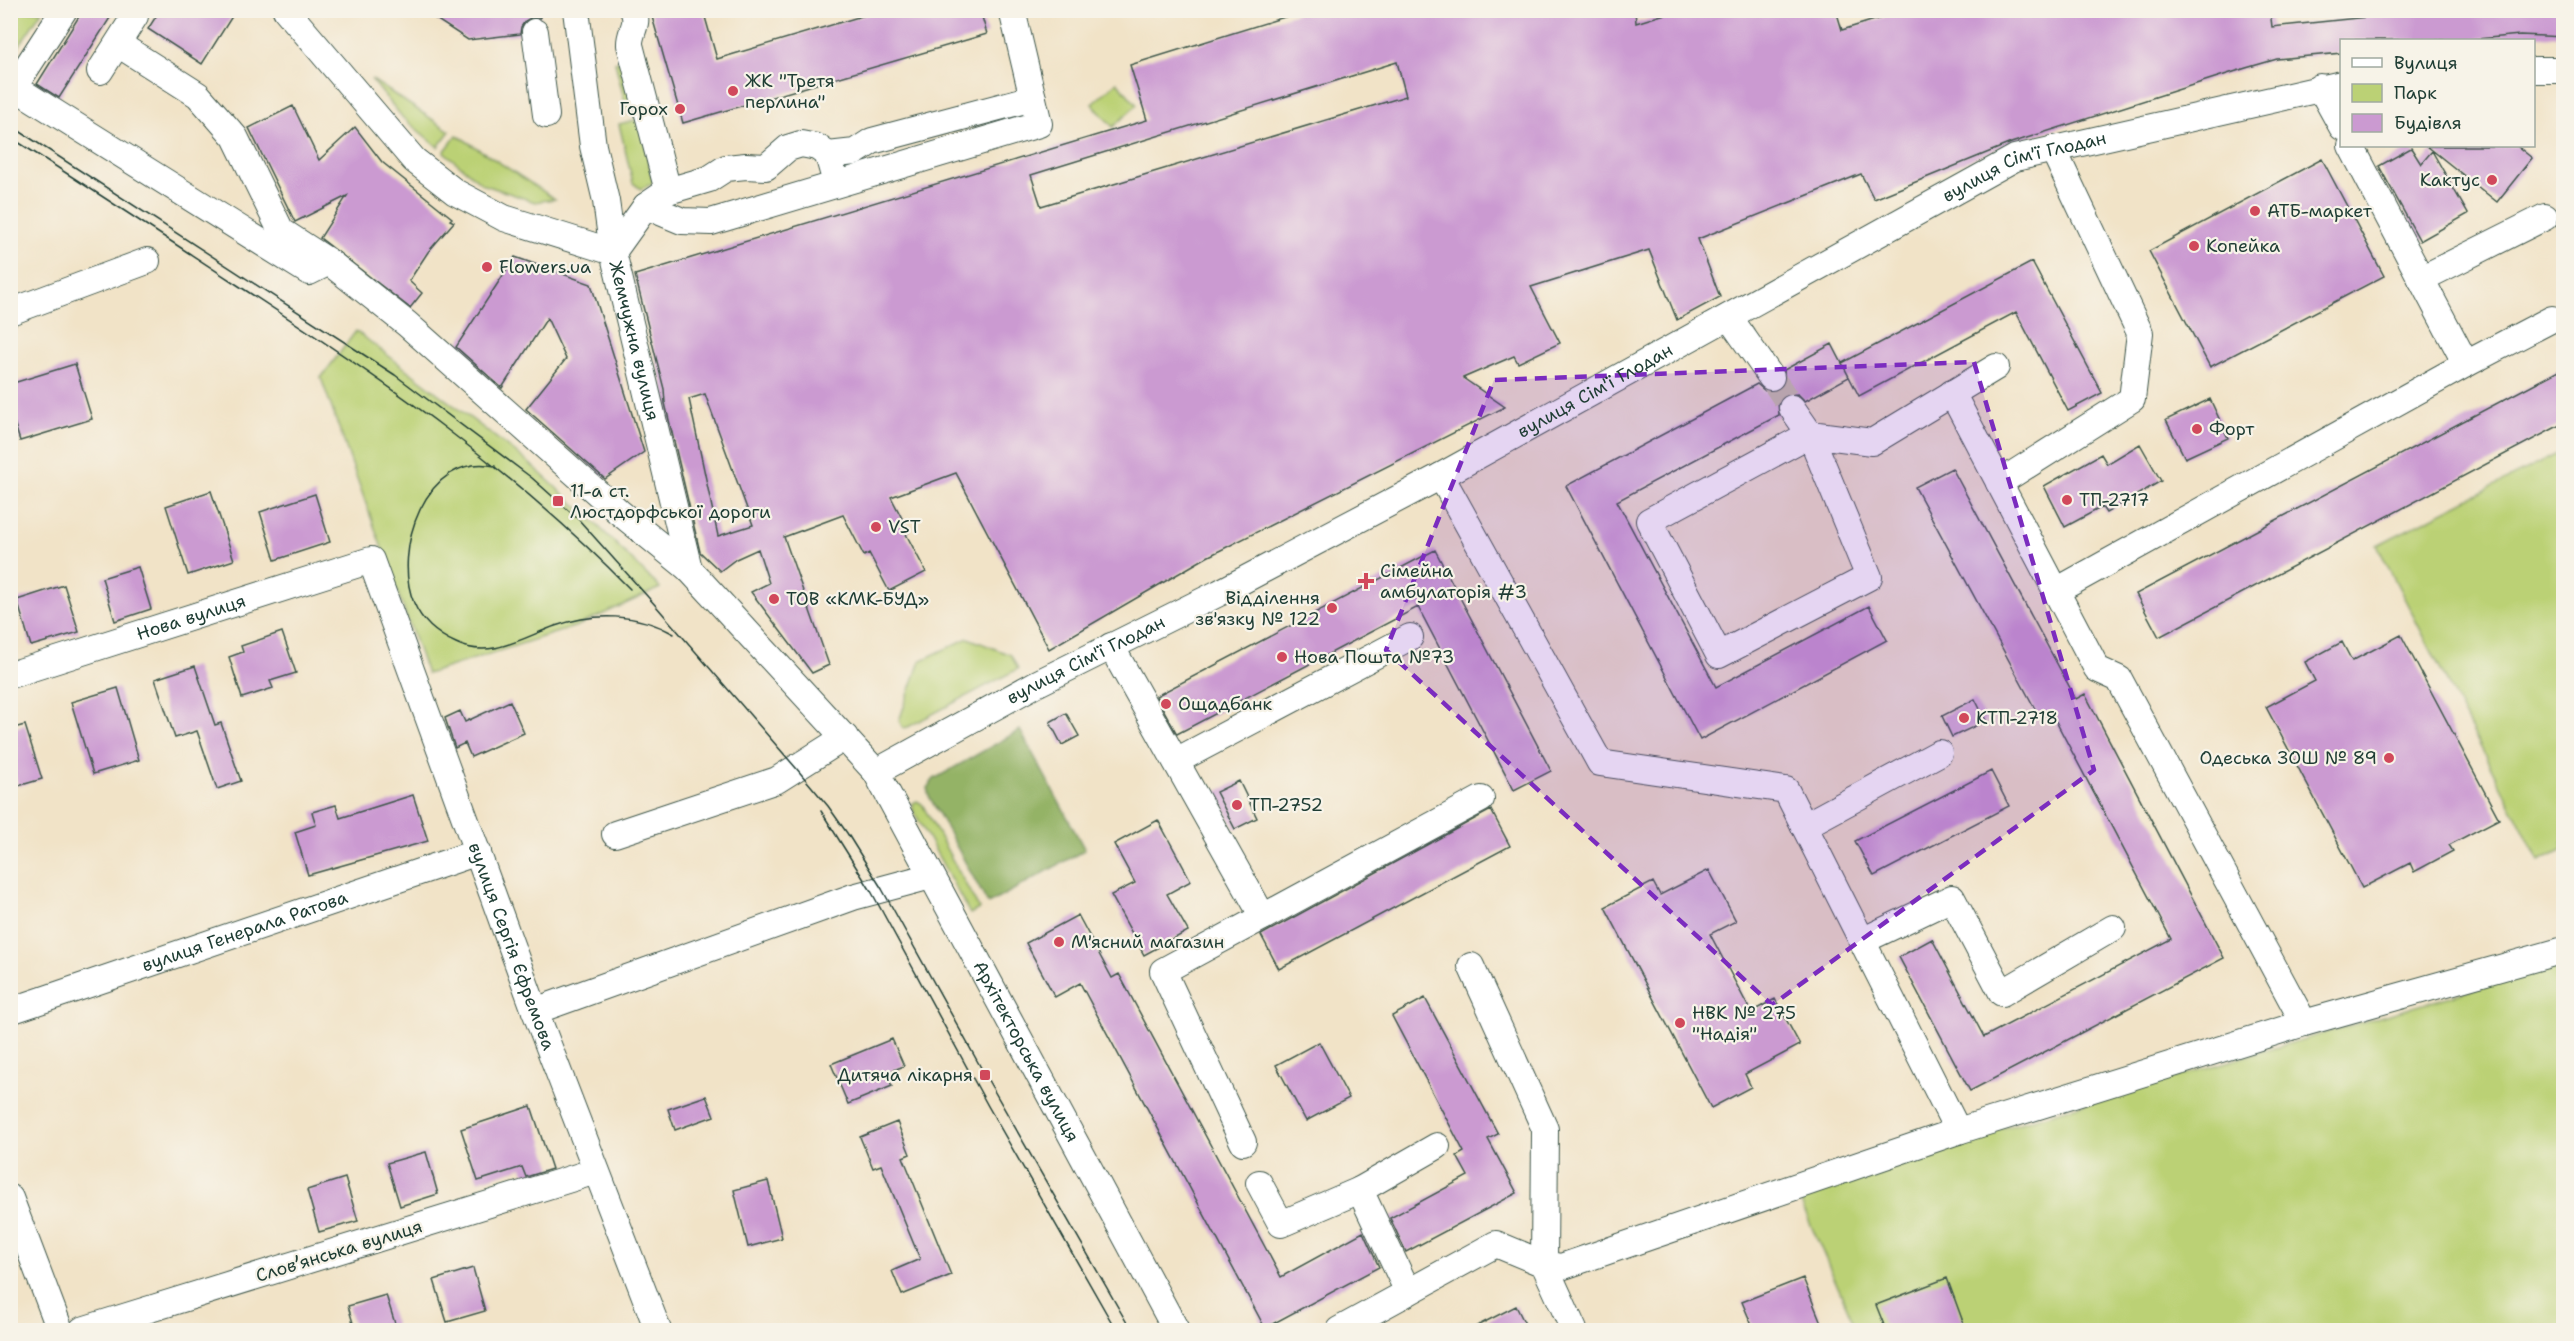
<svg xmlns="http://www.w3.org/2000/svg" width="2574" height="1341" font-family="'Shantell Sans',sans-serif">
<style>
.green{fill:#bbd175;stroke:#6d8754;stroke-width:1.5}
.forest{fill:#94b366;stroke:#5a784d;stroke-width:1.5}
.building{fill:#cb9ad1;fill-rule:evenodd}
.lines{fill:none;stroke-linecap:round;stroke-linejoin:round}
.minor-tunnel{stroke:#c7c2aa;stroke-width:26;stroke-dasharray:26 13;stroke-linecap:butt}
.minor-casing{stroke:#3e564a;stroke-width:28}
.minor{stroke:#fff;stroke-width:26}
.tram{stroke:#1f3d34;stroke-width:1.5}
.marked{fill:#7b2cbf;fill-opacity:0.2;stroke:#7b2cbf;stroke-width:4.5;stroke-dasharray:12 8;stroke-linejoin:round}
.poi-dot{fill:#d1495b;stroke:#f7f3e8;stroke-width:2}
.labels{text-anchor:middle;stroke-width:4.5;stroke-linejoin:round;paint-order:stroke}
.poi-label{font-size:18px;fill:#1f3d34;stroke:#f7f3e8;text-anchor:start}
.street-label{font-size:18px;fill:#1f3d34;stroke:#f7f3e8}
</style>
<rect width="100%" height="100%" fill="#f7f3e8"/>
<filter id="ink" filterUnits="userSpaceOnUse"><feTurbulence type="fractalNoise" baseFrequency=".0167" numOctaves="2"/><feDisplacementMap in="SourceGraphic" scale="12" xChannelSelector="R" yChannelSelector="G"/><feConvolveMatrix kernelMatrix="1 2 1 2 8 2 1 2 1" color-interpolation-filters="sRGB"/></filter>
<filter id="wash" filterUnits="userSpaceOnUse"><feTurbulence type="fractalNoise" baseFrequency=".008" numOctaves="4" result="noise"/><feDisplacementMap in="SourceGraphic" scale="24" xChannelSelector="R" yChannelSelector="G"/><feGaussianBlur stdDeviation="1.35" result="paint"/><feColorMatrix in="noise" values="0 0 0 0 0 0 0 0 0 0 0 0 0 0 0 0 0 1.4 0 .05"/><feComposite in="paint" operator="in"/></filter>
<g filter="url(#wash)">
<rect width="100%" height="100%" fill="#f1e3c7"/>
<path class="green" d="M16,11H42L11,58V19Z
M625,59L638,112L628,114L615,62Z
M371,79L450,131L438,147L403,118Z
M1117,82L1137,105L1113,127L1092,104Z
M640,119L653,183L641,189L633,183L619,124Z
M457,135L555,199L535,202L482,184L444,152Z
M356,331L528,462L592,520L660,588L577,626L427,674L321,378Z
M2563,451V849L2539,861L2377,545Z
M968,638L1011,655L1018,669L908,727L903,728L899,721L920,661Z
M917,801L922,804L979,909L970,914L913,810V803Z
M2563,963V1330H1857L1795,1189Z"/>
<path class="forest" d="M1020,730L1085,850L988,904L929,796L927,788L934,779Z"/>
<g id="blocks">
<path class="building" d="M83,10H115L59,98L37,84Z
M160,10H236L202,64L148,29Z
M422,10H539L540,18L532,17L525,21L521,27L520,34L468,40Z
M650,10H703L717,59L882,10H980L987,34L683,123Z
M1307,10H1635L1636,23L1678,10H1836L1842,30L1907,10H2270L2272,27L2434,10H2564V37L2520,35L2467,40H2342V53L2277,59L2246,68L2011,143L1874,199L1861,174L1698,239L1720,297L1677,320L1649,250L1531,287L1560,343L1518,363L1514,356L1463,378L1505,407L1207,557L1049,649L956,473L891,497L909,532L906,534L926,572L889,591L869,553L864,556L843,515L784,537L829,665L812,673L751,592L769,583L758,549L736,559L720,571L700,552L665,403L664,389L635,275L1147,120L1130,65ZM1397,62L1406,96L1041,206L1031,175ZM705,394L753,525L718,536L689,399Z
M293,106L319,160L355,127L382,162L452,218L450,220L454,222L428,252L409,281L422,293L410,308L320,238L347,196L295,222L249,128Z
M2427,146H2517L2532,158L2497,202Z
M2411,148L2421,164L2432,151L2468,214L2420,241L2379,166Z
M2322,159L2384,276L2210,367L2149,251Z
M515,257L591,284L644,452L605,479L526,409L566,359L547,318L502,388L456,347Z
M2032,262L2102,393L2068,411L2016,312L1859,396L1842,363Z
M1832,344L1849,377L1805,401L1798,394L1784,395L1778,402L1779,415L1617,501L1716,687L1869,606L1887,640L1700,740L1566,486L1757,384L1765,391L1779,390L1785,383L1784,370Z
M75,364L92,419L20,441L10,409V384Z
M2564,368V423L2159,637L2136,594Z
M2210,399L2228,438L2185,458L2166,420Z
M2140,444L2161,481L2106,513L2102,507L2065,527L2044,486L2101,454L2107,464Z
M1952,468L2076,699L2085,694L2224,958L1970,1091L1899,957L1932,939L1984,1037L2171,939L2051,712L2040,718L1915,487Z
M211,491L234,560L188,575L166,506Z
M315,494L330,542L275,560L260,512Z
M1435,550L1551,771L1514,790L1418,607L1177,734L1156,696Z
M138,567L151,609L115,621L102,578Z
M64,585L79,632L31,646L17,600Z
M282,632L296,673L270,681L273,688L242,698L229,657L243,652L241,646Z
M2401,635L2499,819L2449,845L2453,851L2414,872L2410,863L2362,888L2266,707L2315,681L2305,662L2342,642L2352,661Z
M195,666L215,725L221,723L241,781L217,789L197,731L175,738L155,679Z
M118,688L139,760L93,774L71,702Z
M1975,699L1986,721L1952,737L1942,716Z
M510,701L524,733L471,757L465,743L455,748L445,718L460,711L465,722Z
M1066,713L1079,736L1062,745L1050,722Z
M25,725L42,779L18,786L14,772L10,773V729Z
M1991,771L2009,806L1874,876L1855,841Z
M1239,781L1257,818L1235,829L1216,792Z
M413,795L428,841L308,875L295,832L316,825L312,812L336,805L340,818Z
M1491,810L1510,846L1279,969L1261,935Z
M1158,820L1191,881L1167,894L1188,931L1144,955L1111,895L1135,883L1114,844Z
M1709,870L1736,921L1710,934L1751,1012L1775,999L1800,1045L1745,1074L1751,1087L1711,1108L1605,907L1653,882L1660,895Z
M1078,915L1112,978L1119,974L1281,1277L1363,1232L1379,1267L1265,1328L1080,983L1055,997L1026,943Z
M1425,998L1498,1134L1488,1139L1517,1193L1406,1252L1390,1218L1468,1176L1457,1156L1464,1152L1392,1016Z
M892,1039L904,1066L886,1073L892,1086L848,1104L831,1064Z
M1319,1042L1349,1098L1306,1121L1276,1065Z
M706,1096L714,1116L675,1130L668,1109Z
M531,1106L552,1169L526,1177L522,1167L478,1181L461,1129Z
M897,1122L910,1154L903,1157L951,1275L902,1295L892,1271L920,1259L881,1165L873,1168L860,1137Z
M426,1152L438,1194L400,1206L387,1163Z
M345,1178L358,1221L319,1232L307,1190Z
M768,1181L782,1238L748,1247L734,1190Z
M473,1268L485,1311L447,1322L434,1280Z
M1803,1278L1824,1330H1754L1742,1302Z
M1947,1278L1966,1330H1886L1876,1305Z
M386,1295L397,1330H355L348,1306Z
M1516,1306L1528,1330H1469Z"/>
</g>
</g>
<g filter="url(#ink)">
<use href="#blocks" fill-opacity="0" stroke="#3e564a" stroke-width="1.5"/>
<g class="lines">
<path class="minor-tunnel" d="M1771,377L1792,408"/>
<defs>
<g id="minor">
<path id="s1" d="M286,10L414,160L455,192L504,218L613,252L689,569"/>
<path d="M576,10L593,146L606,201L613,252"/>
<path d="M633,10C640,24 629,32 630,45L668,191"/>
<path d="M535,32L546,115"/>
<path d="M118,44L198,95L235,137L281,231L329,262"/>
<path d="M2534,70H2564"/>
<path d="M100,71L135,16"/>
<path id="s2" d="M14,87L309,272L329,262L407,324L619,512L689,569L876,772L1176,1330"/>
<path d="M2320,87L2342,127"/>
<path d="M10,93L64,10"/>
<path d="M2351,146L2466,364"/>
<path d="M828,155L855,152L872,141L1033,98"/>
<path d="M646,206L682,221L711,222L1039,124L1012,10"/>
<path d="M613,252L646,206L668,191L709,179L726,168L746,166L766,167L788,148L801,144L817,147L828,155L836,183"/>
<path d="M2421,279L2545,217"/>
<path d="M10,312L147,261"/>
<path d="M1729,317L1771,377"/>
<path d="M1952,393L2097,669L2119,679L2304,1023L2564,950"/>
<path d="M1792,408L1810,434L1869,577L1719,655L1649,521L1810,434L1872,442L1996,367"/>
<path d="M1441,476L1600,763L1786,790L1958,1131"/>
<path d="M1999,483L2132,399L2140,333L2053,149"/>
<path d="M2056,591L2466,364L2552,319"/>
<path d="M1111,646L1263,917"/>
<path id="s3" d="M10,675L371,560L535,1011L658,1330"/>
<path d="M1176,761L1410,637"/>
<path id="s4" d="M876,772L1036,684L1219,593L1441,476L2015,158L2342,84"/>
<path d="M1804,826L1939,753"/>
<path d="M615,834L777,780L845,737"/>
<path d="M1862,941L1952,898L2002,993L2113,928"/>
<path d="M1471,966L1545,1129L1544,1264L1574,1330"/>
<path id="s5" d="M10,1011L478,852"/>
<path d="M535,1011L853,897L931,876"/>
<path d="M1243,1142L1163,971L1481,799"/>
<path d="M1259,1183L1281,1224L1360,1190"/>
<path d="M10,1198L60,1330"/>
<path d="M1408,1292L1360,1190L1437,1146"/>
<path d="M82,1330L596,1171"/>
<path d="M1339,1330L1496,1244L1544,1264L1561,1267L1958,1131L2304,1023"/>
</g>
</defs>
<use href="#minor" class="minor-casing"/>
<use href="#minor" class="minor"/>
<path class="tram" d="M10,125L395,375L532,478L579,520L656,606L796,768L828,806L847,833L882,889L985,1075L1131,1330
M10,137C87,186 163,236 239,286C380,378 511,467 630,589
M495,466C425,451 392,552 414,603C422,622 438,635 456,643C490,660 524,637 555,626C595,612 637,613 674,634
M821,811L871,891L988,1106L1116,1330"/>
</g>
</g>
<path class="marked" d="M1974,362L2094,770L1772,1005L1386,650L1494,380Z"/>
<g class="poi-dot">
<circle cx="733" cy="91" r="6"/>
<circle cx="680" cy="109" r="6"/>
<circle cx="2492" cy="180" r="6"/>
<circle cx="2255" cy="211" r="6"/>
<circle cx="2194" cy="246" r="6"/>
<circle cx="487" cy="267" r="6"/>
<circle cx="2197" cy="429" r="6"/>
<circle cx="2067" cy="500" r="6"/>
<rect x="552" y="495" width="12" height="12" rx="3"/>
<circle cx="876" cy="527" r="6"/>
<path d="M1363 572h6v6h6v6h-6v6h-6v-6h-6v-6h6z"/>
<circle cx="774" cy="599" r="6"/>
<circle cx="1332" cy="608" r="6"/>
<circle cx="1282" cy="657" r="6"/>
<circle cx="1166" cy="704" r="6"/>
<circle cx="1964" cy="718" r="6"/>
<circle cx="2389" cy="758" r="6"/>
<circle cx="1237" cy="805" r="6"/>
<circle cx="1059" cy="942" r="6"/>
<circle cx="1680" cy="1023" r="6"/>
<rect x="979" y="1069" width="12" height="12" rx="3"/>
</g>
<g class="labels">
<g class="poi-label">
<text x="745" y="87">ЖК "Третя<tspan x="745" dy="21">перлина"</tspan></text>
<text x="668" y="115" text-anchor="end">Горох</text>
<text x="2480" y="186" text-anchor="end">Кактус</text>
<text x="2267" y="217">АТБ-маркет</text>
<text x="2206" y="252">Копейка</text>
<text x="499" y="273">Flowers.ua</text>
<text x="2209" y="435">Форт</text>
<text x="570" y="497">11-а ст.<tspan x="570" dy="21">Люстдорфської дороги</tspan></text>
<text x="2079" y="506">ТП-2717</text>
<text x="888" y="533">VST</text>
<text x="1380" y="577">Сімейна<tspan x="1380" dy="21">амбулаторія #3</tspan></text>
<text x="1320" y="604" text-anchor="end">Відділення<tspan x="1320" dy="21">зв'язку № 122</tspan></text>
<text x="786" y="605">ТОВ «КМК-БУД»</text>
<text x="1294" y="663">Нова Пошта №73</text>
<text x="1178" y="710">Ощадбанк</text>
<text x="1976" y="724">КТП-2718</text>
<text x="2377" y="764" text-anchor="end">Одеська ЗОШ № 89</text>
<text x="1249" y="811">ТП-2752</text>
<text x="1071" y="948">М'ясний магазин</text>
<text x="1692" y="1019">НВК № 275<tspan x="1692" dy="21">"Надія"</tspan></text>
<text x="973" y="1081" text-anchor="end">Дитяча лікарня</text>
</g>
<g class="street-label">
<text dy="6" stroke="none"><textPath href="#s4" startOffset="1300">вулиця Сім'ї Глодан</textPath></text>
<text dy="6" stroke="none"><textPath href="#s1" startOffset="510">Жемчужна вулиця</textPath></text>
<text dy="6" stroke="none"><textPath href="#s4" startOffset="814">вулиця Сім'ї Глодан</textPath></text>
<text dy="6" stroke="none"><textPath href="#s3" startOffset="190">Нова вулиця</textPath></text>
<text dy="6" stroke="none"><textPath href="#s4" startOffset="238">вулиця Сім'ї Глодан</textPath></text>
<text dy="6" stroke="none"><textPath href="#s5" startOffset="248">вулиця Генерала Ратова</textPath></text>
<text dy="6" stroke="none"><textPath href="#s3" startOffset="790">вулиця Сергія Єфремова</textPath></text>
<text dy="6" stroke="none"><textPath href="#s2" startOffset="1437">Архітекторська вулиця</textPath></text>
<text transform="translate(339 1251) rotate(-17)" y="6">Словʼянська вулиця</text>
</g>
</g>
<rect width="2574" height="1341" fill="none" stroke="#f7f3e8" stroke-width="36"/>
<rect x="2340" y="39" width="195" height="108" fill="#f7f3e8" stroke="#a1aaa0" stroke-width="1.5"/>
<rect x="2352" y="58" width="30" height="9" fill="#ffffff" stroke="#a1aaa0" stroke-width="1.5"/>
<text x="2394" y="69" font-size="18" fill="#1f3d34">Вулиця</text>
<rect x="2352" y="84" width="30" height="18" fill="#bbd175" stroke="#a1aaa0" stroke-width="1.5"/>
<text x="2394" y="99" font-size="18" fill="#1f3d34">Парк</text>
<rect x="2352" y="114" width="30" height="18" fill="#cb9ad1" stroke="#a1aaa0" stroke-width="1.5"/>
<text x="2394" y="129" font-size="18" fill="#1f3d34">Будівля</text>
</svg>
